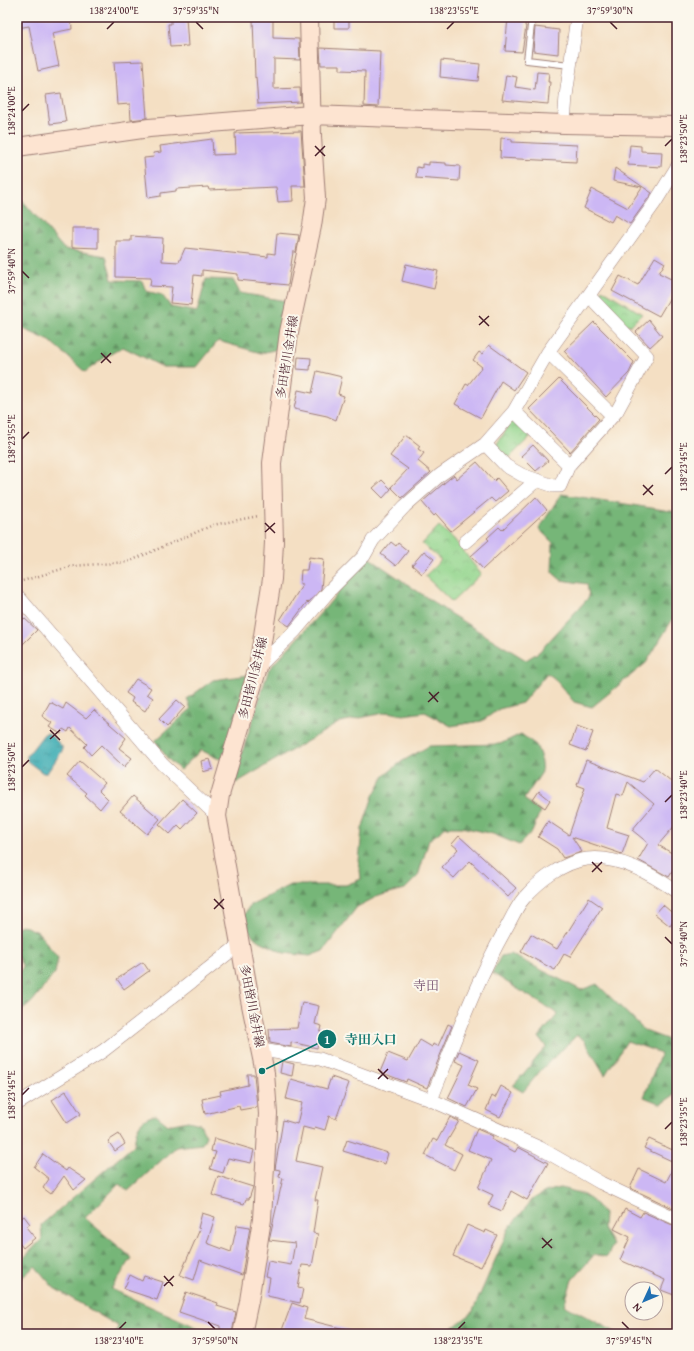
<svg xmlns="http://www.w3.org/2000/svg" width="694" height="1351" font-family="'Gentium Book Plus','Noto Serif JP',serif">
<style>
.forest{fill:url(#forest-firs);stroke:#606a52}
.park{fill:url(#park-crowns);stroke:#6e7a5c}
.water{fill:url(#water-ripples);stroke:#42666f}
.building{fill:#ccb7f4}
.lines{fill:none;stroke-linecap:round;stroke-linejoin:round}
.lane-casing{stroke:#9f7f77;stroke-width:8}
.street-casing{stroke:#9f7f77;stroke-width:14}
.secondary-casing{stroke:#9f7f77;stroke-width:20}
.path{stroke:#9f7f77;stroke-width:2.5;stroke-dasharray:1 3;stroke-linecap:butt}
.lane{stroke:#fff;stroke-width:6}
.street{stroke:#fff;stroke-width:13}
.secondary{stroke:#fde4d1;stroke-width:18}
.ticks{fill:none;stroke:#4a1f2b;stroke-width:1.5}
.labels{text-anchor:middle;stroke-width:4;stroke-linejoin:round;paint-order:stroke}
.street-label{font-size:12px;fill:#4a1f2b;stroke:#fbf7ec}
.neighbourhood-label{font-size:13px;fill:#785471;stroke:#fbf7ec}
.leader{fill:none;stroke:#0f766e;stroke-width:1.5}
.callout-dot{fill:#0f766e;stroke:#fbf7ec;stroke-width:1.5}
.mark-label{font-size:12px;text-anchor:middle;font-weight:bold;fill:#fff}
.callout-label{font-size:13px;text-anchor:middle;font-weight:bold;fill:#0f766e;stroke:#fbf7ec;stroke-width:4;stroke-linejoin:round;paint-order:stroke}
.neatline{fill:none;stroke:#4a1f2b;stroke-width:1.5}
.ticks-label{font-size:10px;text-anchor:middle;fill:#4a1f2b}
</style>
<defs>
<pattern id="forest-firs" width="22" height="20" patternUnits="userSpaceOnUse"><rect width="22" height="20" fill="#76b678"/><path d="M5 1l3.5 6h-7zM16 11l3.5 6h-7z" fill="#639363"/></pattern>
<pattern id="park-crowns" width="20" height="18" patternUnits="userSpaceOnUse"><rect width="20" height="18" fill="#93d58d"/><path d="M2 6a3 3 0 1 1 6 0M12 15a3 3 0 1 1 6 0" fill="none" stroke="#80b67a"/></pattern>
<pattern id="water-ripples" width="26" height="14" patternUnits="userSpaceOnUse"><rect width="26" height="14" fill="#3aacb3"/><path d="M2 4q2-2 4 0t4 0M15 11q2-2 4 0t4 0" fill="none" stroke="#338b92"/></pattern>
</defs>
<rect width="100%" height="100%" fill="#fbf7ec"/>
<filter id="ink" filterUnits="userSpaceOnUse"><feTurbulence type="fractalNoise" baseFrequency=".025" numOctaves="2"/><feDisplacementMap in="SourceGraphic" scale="8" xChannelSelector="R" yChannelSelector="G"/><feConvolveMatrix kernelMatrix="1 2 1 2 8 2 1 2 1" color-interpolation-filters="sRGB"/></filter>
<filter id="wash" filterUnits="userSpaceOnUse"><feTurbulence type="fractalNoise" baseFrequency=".012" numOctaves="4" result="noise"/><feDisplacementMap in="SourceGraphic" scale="16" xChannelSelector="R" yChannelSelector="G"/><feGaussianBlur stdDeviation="0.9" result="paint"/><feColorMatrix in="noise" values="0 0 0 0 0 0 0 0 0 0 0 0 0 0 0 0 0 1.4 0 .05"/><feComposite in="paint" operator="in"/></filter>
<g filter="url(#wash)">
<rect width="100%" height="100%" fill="#f4dfc3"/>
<path class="forest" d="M22,200L64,249L106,256L112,280L142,281L146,291L162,295L171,307L197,312L206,279L233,280L240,293L286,301L278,349L261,353L218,341L197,367H163L123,347L107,356L85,372L50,341L17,326V205Z
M561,494L677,512V612L646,663L592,707L574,702L554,678L547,673L522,703L499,709L482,721L451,726L425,712L403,715L389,712L340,722L236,783L234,778L269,669L327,606L368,557L449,613L526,660L539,652L589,597L587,584L561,580L552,572L553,543L539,529Z
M249,675L226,760L217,758L201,750L180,770L168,759L155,741L191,709L187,699L213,680Z
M521,734L536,745L540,755L542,772L524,799L540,811L533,830L519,845L493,834L462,827H446L429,840L418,876L405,889L378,896L357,907L323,951L310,956L284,953L256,939L247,929L244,915L250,905L290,885H346L361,879L359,861L362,829L373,796L384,776L401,762L429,746L500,744Z
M22,925L38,932L58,958L55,973L32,1002L17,1015V975L23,967L17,955V927Z
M510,954L581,990L597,984L645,1031L677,1043V1093L661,1104L644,1097L661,1053L627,1041L605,1075L584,1040L577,1035L541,1070L523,1092L513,1086L546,1047L539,1037L558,1014L492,973L501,956Z
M156,1115L168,1125L188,1121L200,1124L206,1136L202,1144L176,1147L128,1191L119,1184L85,1218L132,1258L111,1289L205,1331L204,1334H116L118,1326L54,1288L35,1266L17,1282V1265L42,1239L41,1225L134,1145C136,1129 138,1119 156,1115Z
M560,1188C582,1193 590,1195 604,1214L603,1228L613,1245L607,1257L594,1255L572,1280L564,1305L619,1334H440L447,1332L472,1313L509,1228L533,1199L545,1192Z"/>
<path class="park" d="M602,289L642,314L631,325H625L600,296Z
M512,421H518L532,435L508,459L495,447Z
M439,526L454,539L481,574L452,602L425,576L441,560L422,544Z"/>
<path class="water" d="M48,733L62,746V751L47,773H43L27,761V756L44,734Z"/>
<g id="blocks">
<path class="building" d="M17,17H71L72,29L52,33L59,66L38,71L29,26L17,28Z
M171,17H186L188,46L170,47L168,24H171Z
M334,17H349V28H334Z
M508,17H526L525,26H526L522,52L505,51Z
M253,19H273V38L299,39L300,60L274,59V89L300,88L301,102L258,104L256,77L255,78Z
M535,27L559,30L558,54L533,51Z
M320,48L380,51L378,107L364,106L365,71L340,70V65H321Z
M441,60L480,64L478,81L440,77Z
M143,61L147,118L131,120L130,104L117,105L114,62Z
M537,72L549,73L548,82H550L548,104L502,100L506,75L517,77L515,87L535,90Z
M61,93L66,122L50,124L46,95Z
M301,131L305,186H292L293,201L278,202L276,187L209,190L208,187L176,189V191L161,193V196L148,198L144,158L154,157L153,153L161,152L160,146L212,139L213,155L236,154L235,133Z
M501,138L512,139V142L577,145L576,162L500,158Z
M630,145L641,146V151L662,152L661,167L628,165Z
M429,162L446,163V165L460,166L459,181L416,178L417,167L422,168V164L429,165Z
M615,168L652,193L630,224L615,215L611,222L584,208L592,189L628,208L642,187L613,181Z
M72,228H98V248L72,247Z
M277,233L299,235L296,252H293L288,285L238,280V274L202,270V276L194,275L191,305L170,303L172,287L150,286L151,278L116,277V241H131V236L163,238L162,261L179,262L185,248L268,257V253L275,254Z
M655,257L665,263L659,273L677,282L669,299L659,316L612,291L620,276L638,285Z
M406,264L438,271L434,289L402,281Z
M649,320L662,336L650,347L636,332Z
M594,322L634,362L629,373L606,397L564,351Z
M489,345L526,372L514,390L501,381L481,418L455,404L466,384L468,385L482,367L473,360L479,352L482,354Z
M298,357L311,358L310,370L297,369Z
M317,371L342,377L338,394L344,396L336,420L327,416L294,409L298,390L312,393Z
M559,379L599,419L570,452L529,409Z
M406,435L420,446L418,449L424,453L418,461L431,472L402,498L391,487L408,469L390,456Z
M533,445L548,461L536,471L521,456Z
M477,462L494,481L497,478L508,491L495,502L491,498L451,531L436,514L434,516L422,502L450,478L454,475L457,479Z
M382,480L391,489L383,498L373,488Z
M536,497L547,510L483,569L471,556L489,540L487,538L499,527L502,530Z
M391,542L396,546L398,543L408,551L396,566L381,554Z
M424,551L434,559L422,574L412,565Z
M309,557L324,559L321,589L308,603L307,602L289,626L280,620L303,584H300L301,570H307Z
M24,618L37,630L17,650V625Z
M136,679L151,688L147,694L153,698L145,711L131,702L133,698L126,693Z
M177,700L185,707L167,727L159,719Z
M50,702L63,709L66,703L86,718L94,710L126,738L119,748L132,758L124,767L101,745L91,755L84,747L87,744L70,728L68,732L63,729L61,734L49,727L52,723L42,716Z
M577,726L593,732L586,751L570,745Z
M210,759L213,769L203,772L201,761Z
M586,760L643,782L655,768L677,786V823L658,845L677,856V864L669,877L638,860L648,843L632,830L654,804L628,782L623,796L616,794L607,828L629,835L622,854L572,837L582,852L563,858L557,849L538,837L548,821L569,835L585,788L577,785Z
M80,761L105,783L99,790L108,799L100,809L85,795L87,793L67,776Z
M539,791L550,800L545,808L533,800Z
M133,796L160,819L147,834L120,811Z
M182,799L197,813L182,829L178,825L170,834L159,824Z
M459,836L516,888L508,897L470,861L454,878L442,867L458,849L452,844Z
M589,898L602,907L570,957L564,954L555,970L521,952L531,934L557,949Z
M663,905L677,917L670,926L655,914Z
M143,962L149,971L124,989L117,979Z
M302,1002L319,1006L315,1024L322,1026L317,1048L291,1042V1047L270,1043L269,1029L297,1028Z
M448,1024L452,1026L427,1088L407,1079L406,1082L380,1072L388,1053L408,1061L420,1040L432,1047L433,1044L438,1046Z
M459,1051L479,1060L468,1085L477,1089L467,1107L448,1098L464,1065L455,1061Z
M282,1061L294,1064L292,1076L280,1073Z
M247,1074H254L257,1107L240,1110L239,1106L205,1114L202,1099L221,1095L220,1091L248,1085Z
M331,1077L349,1083L336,1119L329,1116L325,1130L315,1127L314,1130L303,1127L296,1161L322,1167L315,1200H318L313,1233L318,1234L312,1266L302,1265L298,1288L303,1289L300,1303L267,1296L270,1278L265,1277L268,1261L291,1265L295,1243L269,1240L283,1178L279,1177L280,1170L275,1169L283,1120L297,1124L302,1103L286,1099L291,1079L327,1089Z
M501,1086L513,1093L500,1117L486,1110L492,1096L495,1098Z
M66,1091L81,1114L67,1123L52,1100Z
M450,1117L459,1121L445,1145L462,1154L454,1170L425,1155L433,1139L437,1141Z
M477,1129L493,1136L491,1139L515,1152L518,1147L548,1163L527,1200L511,1191L502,1211L488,1205L493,1195L478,1188L491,1160L468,1150Z
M119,1134L125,1144L115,1151L108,1141Z
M214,1138L254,1150L251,1163L228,1158L223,1173L210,1169L216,1152L211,1151Z
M649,1139L677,1152V1210L630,1188L639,1169L666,1182L676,1163L644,1148Z
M347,1140L388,1153L385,1164L343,1151Z
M43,1154L66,1171L68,1168L86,1180L74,1190L64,1176L51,1194L43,1188L49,1179L34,1167Z
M218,1176L253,1187L249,1199H246L244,1204L212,1195Z
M625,1209L640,1217L643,1212L677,1227V1288L674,1295L661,1290L665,1280L620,1260L630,1237L614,1229Z
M202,1213L215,1217L207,1243L231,1252L237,1225L250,1227L242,1275L200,1260L194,1280L180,1275L200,1229L198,1228Z
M17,1215L20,1219L24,1216L30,1224L26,1227L35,1238L23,1248L17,1240Z
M467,1225L485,1233L486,1230L497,1235L481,1267L453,1256Z
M130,1275L142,1281L144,1276L163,1282L157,1300L124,1289Z
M186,1292L218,1303L217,1306L236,1312L232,1333L220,1329V1326L179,1312Z
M292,1303L307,1308L304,1319L349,1330L348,1334H292L282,1330Z"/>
</g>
</g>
<g filter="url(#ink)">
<use href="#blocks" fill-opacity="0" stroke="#9f7f77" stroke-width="1"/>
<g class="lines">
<defs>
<path id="lane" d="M532,17L527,60L570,65
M553,17L558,18"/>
<path id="street" d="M564,124L566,96L577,17
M548,352L613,416
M514,411L569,465L617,411L647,356L589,296
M485,444L506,466L522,475L554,486H560L569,465
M465,542L537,480
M17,595L162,764L217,816
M258,667L295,631L330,590L364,556L373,540L405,506L440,475L485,444L514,411L548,352L654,204L677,167
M261,1050L320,1059L431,1100L540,1148L601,1183L677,1219
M431,1100C454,1043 475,983 505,930C511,920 516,907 524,898C539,881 563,862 587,859C619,855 652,874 677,892
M17,1104L103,1051L240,944"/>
<path id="secondary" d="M17,147L149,128L311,115L564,124L677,126
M242,1334L249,1301L262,1219L268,1114L265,1073L250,1000L217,816L220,795L258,667L272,579L274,542L272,463L289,332L312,226L316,198L312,137L309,17"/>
</defs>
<use href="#lane" class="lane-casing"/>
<use href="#street" class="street-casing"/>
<use href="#secondary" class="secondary-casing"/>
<path class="path" d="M19,582L72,566L128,562L213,525L258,516"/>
<use href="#lane" class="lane"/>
<use href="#street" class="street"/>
<use href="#secondary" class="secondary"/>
</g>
</g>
<path class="ticks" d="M196,22L203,29M610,22L617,29M107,29L114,22M447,29L454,22M22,111L29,104M315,146L325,156M665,146L672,139M315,156L325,146M22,271L29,278M479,316L489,326M479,325L489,316M101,353L111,363M101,363L111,353M22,439L29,432M665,474L672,467M643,485L653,495M643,495L653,485M265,523L275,533M265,532L275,523M429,692L438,702M428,702L439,692M50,730L60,740M50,739L60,730M22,767L29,760M665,802L672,795M592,862L602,872M592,872L602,862M214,899L224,909M214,909L224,899M665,937L672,944M378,1069L388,1079M378,1079L388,1069M22,1095L29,1088M665,1129L672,1122M542,1238L552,1248M542,1248L552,1239M164,1276L173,1286M164,1286L174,1276M208,1322L215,1329M622,1322L629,1329M119,1329L126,1322M458,1329L465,1322"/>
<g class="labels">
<g class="street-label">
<text transform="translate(287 357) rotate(-81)" y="4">多田皆川金井線</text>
<text transform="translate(253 678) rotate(-76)" y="4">多田皆川金井線</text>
<text transform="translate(252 1006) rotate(79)" y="4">多田皆川金井線</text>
</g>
<g class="neighbourhood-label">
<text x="426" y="990">寺田</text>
</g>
</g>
<path class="leader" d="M262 1071L327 1039"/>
<g class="callout-dot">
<circle cx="262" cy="1071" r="4"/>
<circle cx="327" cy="1039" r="10"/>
</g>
<g class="mark-label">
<text x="327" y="1044">1</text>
</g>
<g class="callout-label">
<text x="371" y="1044">寺田入口</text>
</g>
<rect width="694" height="1351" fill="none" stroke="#fbf7ec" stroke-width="44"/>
<g transform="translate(644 1301) rotate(226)"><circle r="19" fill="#fbf7ec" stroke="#b4a19f"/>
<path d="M0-3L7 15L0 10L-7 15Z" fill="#1f6fb2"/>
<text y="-6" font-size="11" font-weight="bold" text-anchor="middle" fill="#4a1f2b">N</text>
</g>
<rect x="22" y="22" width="650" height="1307" class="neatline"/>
<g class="ticks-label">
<text x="114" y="14">138°24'00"E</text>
<text x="196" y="14">37°59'35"N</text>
<text x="454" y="14">138°23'55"E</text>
<text x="610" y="14">37°59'30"N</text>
<text transform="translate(11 111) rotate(-90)" y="4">138°24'00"E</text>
<text transform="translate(683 139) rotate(-90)" y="4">138°23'50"E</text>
<text transform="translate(11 271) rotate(-90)" y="4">37°59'40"N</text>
<text transform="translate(11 439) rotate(-90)" y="4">138°23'55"E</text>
<text transform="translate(683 467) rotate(-90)" y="4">138°23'45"E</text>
<text transform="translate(11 767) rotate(-90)" y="4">138°23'50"E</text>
<text transform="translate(683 795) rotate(-90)" y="4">138°23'40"E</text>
<text transform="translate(683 944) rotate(-90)" y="4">37°59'40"N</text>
<text transform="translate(11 1095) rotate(-90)" y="4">138°23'45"E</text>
<text transform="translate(683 1122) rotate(-90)" y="4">138°23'35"E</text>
<text x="119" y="1344">138°23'40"E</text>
<text x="215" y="1344">37°59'50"N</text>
<text x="458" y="1344">138°23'35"E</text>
<text x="629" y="1344">37°59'45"N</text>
</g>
</svg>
